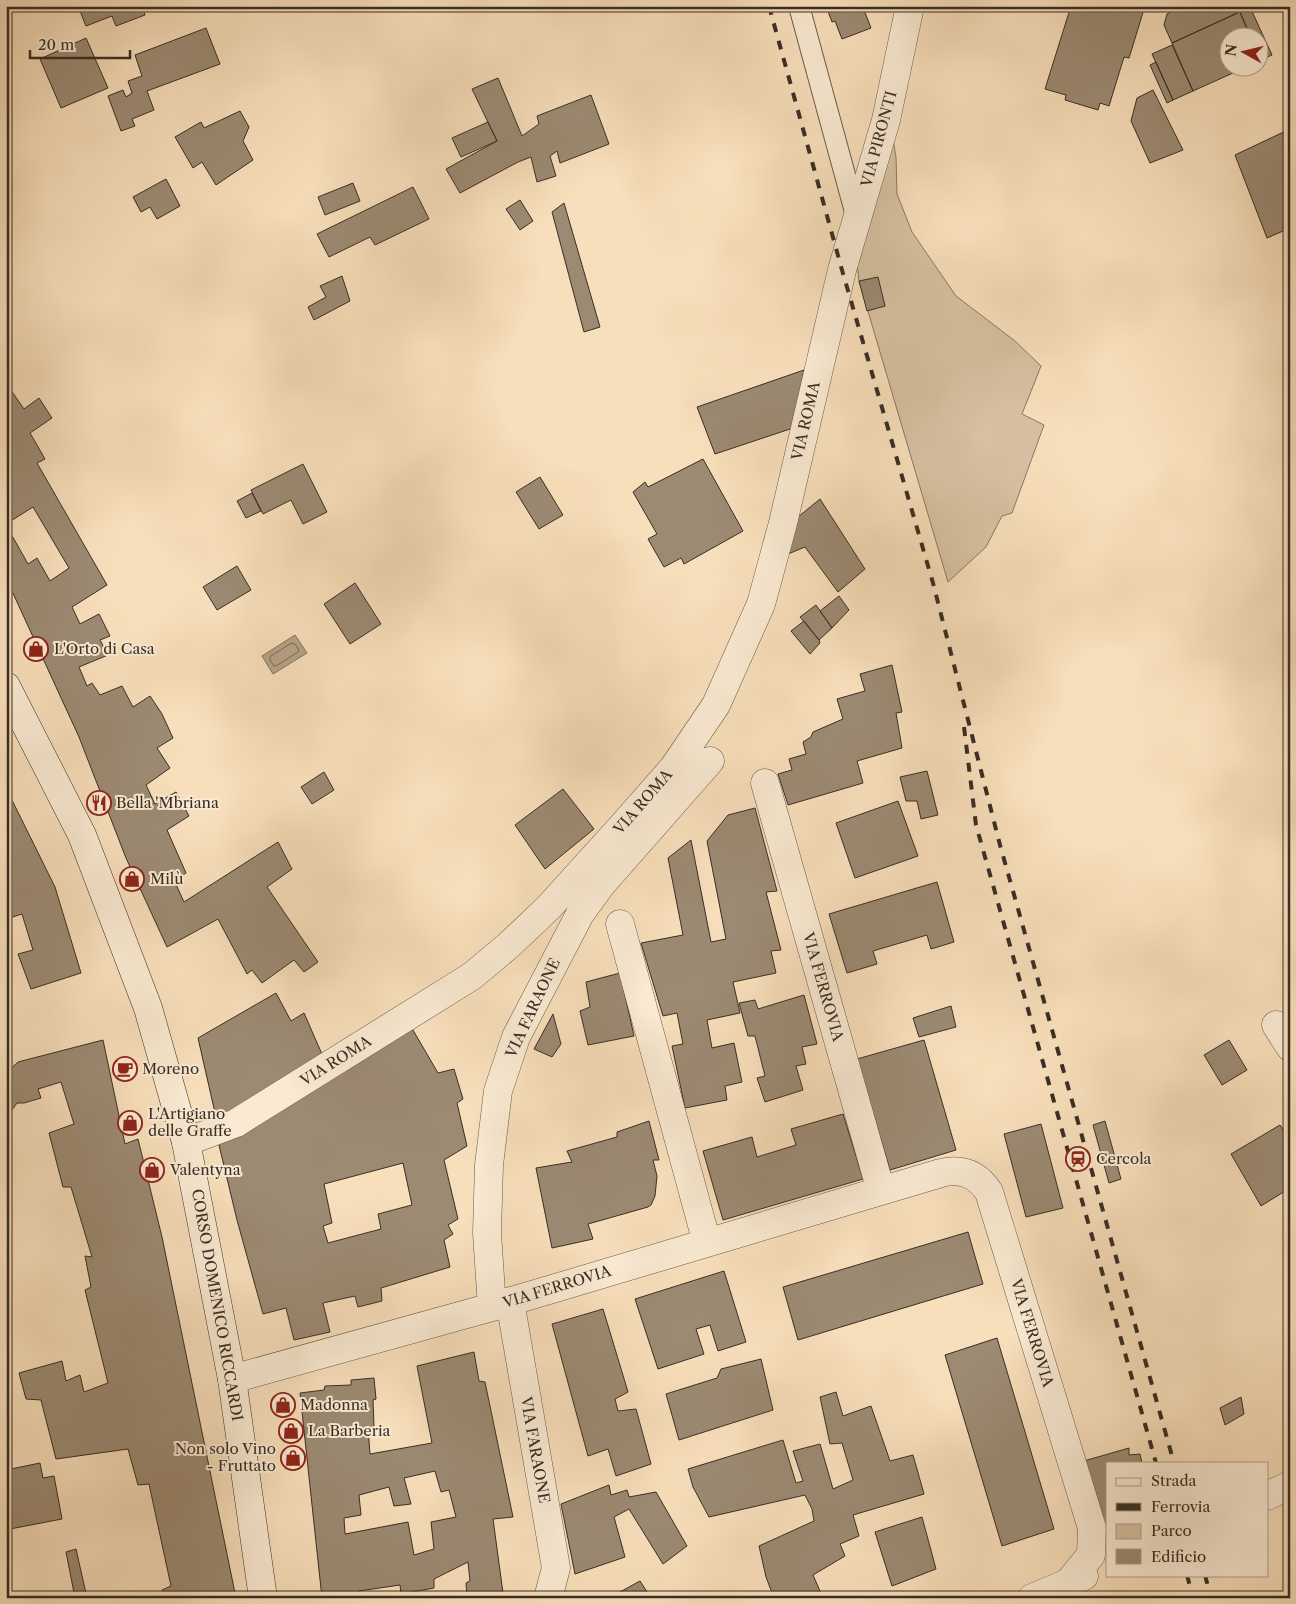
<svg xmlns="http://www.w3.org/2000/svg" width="1296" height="1604" font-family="'Libre Caslon Text',serif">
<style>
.green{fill:#d7c1a2;stroke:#887864}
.water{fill:#b7a388;stroke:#847460}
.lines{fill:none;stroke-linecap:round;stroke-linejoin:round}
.shore{stroke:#786856;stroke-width:1}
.building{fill:#9c8a73;stroke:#382e25;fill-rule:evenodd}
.lane-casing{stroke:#685a4a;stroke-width:22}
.street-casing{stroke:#685a4a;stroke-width:29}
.secondary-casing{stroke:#382e25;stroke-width:29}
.lane{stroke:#faead3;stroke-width:20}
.street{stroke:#faead3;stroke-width:28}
.secondary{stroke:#faead3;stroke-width:28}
.rail{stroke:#382e25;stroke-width:4;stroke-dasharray:9 9;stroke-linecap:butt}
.labels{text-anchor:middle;stroke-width:4;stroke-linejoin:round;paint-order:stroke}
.street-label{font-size:15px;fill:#382e25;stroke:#faead3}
.poi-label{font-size:15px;fill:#382e25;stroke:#faead3;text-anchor:start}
</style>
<rect width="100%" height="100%" fill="#f8dfbb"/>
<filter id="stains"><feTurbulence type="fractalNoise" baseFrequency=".004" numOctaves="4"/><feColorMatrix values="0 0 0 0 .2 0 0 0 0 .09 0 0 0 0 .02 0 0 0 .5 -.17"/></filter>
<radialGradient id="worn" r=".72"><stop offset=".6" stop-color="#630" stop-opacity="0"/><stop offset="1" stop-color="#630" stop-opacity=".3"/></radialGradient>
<path class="green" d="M891,127L896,157L897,194L912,232L956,296L1015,341L1041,366L1022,414L1044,425L1012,513L1002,516L986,547L948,582L859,281L857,264Z"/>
<path class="water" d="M295,635L307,653L273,674L262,656Z"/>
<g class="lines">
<path class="shore" d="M292,643L295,644L299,650L298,652L276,666H274L270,660V657Z"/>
</g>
<path class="building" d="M78,6H142L145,15L116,26L112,16L86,26Z
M826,6H873L864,10L871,28L842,39L835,21L832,22Z
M1071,6H1145L1129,58L1124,57L1109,106L1100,103L1098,110L1065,100L1066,95L1045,89Z
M1184,6H1250V7L1172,43L1164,25L1167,14Z
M1250,7L1272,55L1261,60L1258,55V38H1251L1240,12Z
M1240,12L1251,38H1228V68H1244L1193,91L1172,43Z
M206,28L220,64L147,91L154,110L132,119L135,126L121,131L108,96L123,90L126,97L132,93L128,81L142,76L135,55Z
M86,38L108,88L61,108L40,59Z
M1172,45L1193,91L1173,100L1152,54Z
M1156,62L1173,100L1167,103L1150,65Z
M498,78L522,136L539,124L537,116L591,95L609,144L560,163L557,151L550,156L556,176L537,182L531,157L518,162L460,193L446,169L497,141L472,89Z
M1153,90L1183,150L1150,163L1131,121L1137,98Z
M240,111L249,127L243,141L253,160L216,185L202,162L193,168L175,137L201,122L204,128Z
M488,122L497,141L461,157L452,138Z
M1290,129V228L1267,238L1235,155Z
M166,179L180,206L157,219L150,207L141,212L133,197Z
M353,183L360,201L325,215L318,197Z
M413,187L429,219L375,245L370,237L329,257L317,234Z
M520,200L533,221L520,230L506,209Z
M564,203L600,327L584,332L552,212Z
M342,276L350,301L314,320L308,307L326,297L320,286Z
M878,277L885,306L867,311L859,281Z
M804,370L793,428L715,454L697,407Z
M6,383L24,409L39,398L52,418L30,433L45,459L37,463L107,585L72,607L80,624L99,614L110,636L100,640L108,655L79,667L87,686L92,683L100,695L122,686L133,707L150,696L162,714L173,738L157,748L170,768L146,785L155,804L176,792L189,816L167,830L186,873L174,880L184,902L278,842L292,869L267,887L318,962L304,972L294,960L262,983L252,970L247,974L218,919L167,947L126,858L79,737L6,578V525L28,564L37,558L50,581L69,568L33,507L6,524Z
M703,459L743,531L684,564L681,558L664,567L648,539L657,534L633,492L645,482L648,487Z
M303,464L327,512L303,524L291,500L263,514L251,490Z
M540,477L563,515L539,529L516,492Z
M252,493L261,511L246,518L237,501Z
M820,499L865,569L838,592L805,547L788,554L798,517Z
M237,566L251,590L217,610L203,587Z
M355,583L381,624L350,644L324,604Z
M839,596L849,610L832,628L820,611Z
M816,605L832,628L819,640L800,617Z
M804,621L819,640L820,643L810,654L791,631Z
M892,665L902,712L896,713L902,748L857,761L863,783L788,805L778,774L792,770L789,759L806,754L803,742L811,737L813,732L843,719L837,699L865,691L860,674Z
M927,771L938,815L921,819L917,801H906L900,777Z
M324,772L334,790L312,804L301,787Z
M6,788L55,887L81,973L31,989L18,954L33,950L22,914L6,919Z
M563,789L594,829L545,869L515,825Z
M898,801L918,856L855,878L836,823Z
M755,808L777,891L766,892L781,950L771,951L776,973L733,982L740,1013L707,1020L712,1048L734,1043L742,1082L725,1086L727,1100L685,1108L672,1046L683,1044L677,1013L663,1016L641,943L683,935L668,858L691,840L711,942L726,939L707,841L728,815Z
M937,882L954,942L931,949L927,935L873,951L877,964L847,973L829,914Z
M620,973L634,1036L588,1045L580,1011L590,1007L586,982Z
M276,993L291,1021L304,1013L325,1061L218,1126L198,1038Z
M804,995L817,1044L802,1047L806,1064L796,1066L803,1090L765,1102L757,1078L765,1076L755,1036H748L739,1003L755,1000L758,1009Z
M951,1006L956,1027L919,1037L913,1018Z
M553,1014L561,1044L552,1057L534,1049Z
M410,1025L438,1073L454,1069L463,1099L457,1103L467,1146L444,1160L458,1219L448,1225L453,1234L444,1240L450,1267L381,1288L382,1301L358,1307L355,1296L323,1303L330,1332L294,1340L286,1308L263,1314L237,1220L218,1141L253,1129V1121ZM403,1163L412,1205L378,1214L381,1229L328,1243L323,1226L332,1223L324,1184Z
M103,1040L125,1144L138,1139L162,1237L236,1598H164L162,1590L171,1586L149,1484L138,1485L128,1449L56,1459L41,1400L26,1399L19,1373L62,1361L66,1381L80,1375L84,1392L108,1383L85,1290L91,1287L85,1256L92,1257L71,1187H63L49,1133L74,1124L61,1082L38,1089L41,1098L24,1103H17L9,1114L11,1127L6,1132V1073L18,1062Z
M924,1040L956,1150L890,1170L857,1059Z
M1229,1040L1247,1070L1222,1085L1204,1055Z
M843,1114L863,1179L723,1220L703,1151L752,1137L757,1157L796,1145L791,1129Z
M649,1121L659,1160H653L657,1176L655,1196L651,1205L648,1207L588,1224L593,1239L552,1248L536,1168L572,1162L567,1151L617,1137V1132Z
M1105,1121L1121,1179L1109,1183L1093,1125Z
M1041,1124L1063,1208L1026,1217L1004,1134Z
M1280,1125L1290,1140V1188L1261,1206L1231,1154Z
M968,1232L983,1284L798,1340L783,1287Z
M724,1271L746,1342L718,1351L710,1325L696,1329L704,1354L658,1369L635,1299Z
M603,1309L628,1392L615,1399L618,1411L636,1409L651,1464L616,1476L608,1449L588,1456L552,1324Z
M997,1338L1054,1529L1002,1546L945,1355Z
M474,1352L479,1381L485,1382L513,1517L493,1519L503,1593L516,1594L517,1598H467L466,1583L470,1581L468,1562L434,1579V1588L401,1594L400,1585L359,1591V1598H322L300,1393L324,1390L325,1386L351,1385V1380L374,1378L376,1399L373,1400L374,1428H368L370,1454L432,1443L417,1366ZM435,1471L441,1492L449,1490L456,1517L431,1522L434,1549L414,1555L408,1522L345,1534L344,1518L361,1515L359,1495L389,1487L394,1506L411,1504L404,1478Z
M761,1359L773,1410L679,1440L666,1394L717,1378L721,1369Z
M836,1392L843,1416L871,1406L890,1461L913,1455L924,1494L853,1515L859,1536L840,1544L845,1556L813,1575L823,1598H774L766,1577L759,1546L814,1521L812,1509L805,1495L709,1517L693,1487L688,1469L783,1440L796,1483L803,1481L793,1451L820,1444L833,1489L853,1480L842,1443L830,1444L820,1397Z
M1241,1397L1244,1414L1225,1425L1220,1408Z
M1129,1448V1455L1140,1454L1142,1463H1107V1529L1106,1530L1084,1461Z
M40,1463L43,1478L54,1476L62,1519L10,1529L6,1510V1470Z
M609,1485L611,1495L627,1490L629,1497L656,1492L687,1546L663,1564L629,1509L614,1517L625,1557L575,1574L561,1504Z
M922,1517L936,1569L892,1586L875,1532Z
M76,1549L87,1598H75L66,1552Z
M640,1581L651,1598H609Z"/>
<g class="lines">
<defs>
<path id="lane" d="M799,6L857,219"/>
<path id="street" d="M765,783L881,1191
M620,924L707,1243
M1276,1025L1290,1047
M186,1142L236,1123L472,976L509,945L549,907L625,823L674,767L716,705L761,604L783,523L842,270L886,120L910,6
M510,1301L556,1568L548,1598
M492,1307L487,1233L489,1165L498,1091L516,1037L580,914L601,885L710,761
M232,1379L492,1307L941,1173C962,1168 977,1174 989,1192L1092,1528L1091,1555L1068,1583
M1267,1496L1290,1485
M1032,1598L1084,1576"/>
<path id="secondary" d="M6,686L82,835L148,1008L186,1142L232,1379L263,1598"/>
</defs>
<use href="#lane" class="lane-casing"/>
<use href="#street" class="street-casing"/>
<use href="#secondary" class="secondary-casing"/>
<use href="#lane" class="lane"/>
<use href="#street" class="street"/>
<use href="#secondary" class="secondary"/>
<path class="rail" d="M769,6L842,270L933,583L1000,845L1174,1463
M964,727L976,825L1156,1463
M1187,1575L1193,1598
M1205,1575L1211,1598"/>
</g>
<defs>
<symbol id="shop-ring" viewBox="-11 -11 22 22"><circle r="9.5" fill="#faead3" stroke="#8f2418" stroke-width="1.5"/><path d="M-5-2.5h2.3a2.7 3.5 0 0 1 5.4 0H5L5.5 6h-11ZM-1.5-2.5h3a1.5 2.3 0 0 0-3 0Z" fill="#8f2418"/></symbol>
<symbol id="restaurant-ring" viewBox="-11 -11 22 22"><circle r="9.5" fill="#faead3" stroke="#8f2418" stroke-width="1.5"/><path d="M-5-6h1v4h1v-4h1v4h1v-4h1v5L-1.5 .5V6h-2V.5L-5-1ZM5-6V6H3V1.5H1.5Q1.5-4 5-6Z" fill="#8f2418"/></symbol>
<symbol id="cafe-ring" viewBox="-11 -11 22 22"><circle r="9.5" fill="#faead3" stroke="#8f2418" stroke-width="1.5"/><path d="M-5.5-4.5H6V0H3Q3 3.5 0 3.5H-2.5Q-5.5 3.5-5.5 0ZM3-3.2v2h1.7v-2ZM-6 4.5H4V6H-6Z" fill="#8f2418"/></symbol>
<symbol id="station-ring" viewBox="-11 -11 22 22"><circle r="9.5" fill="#faead3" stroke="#8f2418" stroke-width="1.5"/><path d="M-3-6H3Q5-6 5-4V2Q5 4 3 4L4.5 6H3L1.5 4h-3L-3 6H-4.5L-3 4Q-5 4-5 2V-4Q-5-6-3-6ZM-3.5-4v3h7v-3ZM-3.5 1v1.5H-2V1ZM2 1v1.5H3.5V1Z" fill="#8f2418"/></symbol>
</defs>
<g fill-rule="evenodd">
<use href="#shop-ring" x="22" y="635" width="28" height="28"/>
<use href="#restaurant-ring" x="85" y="789" width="28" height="28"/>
<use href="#shop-ring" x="118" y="865" width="28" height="28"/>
<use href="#cafe-ring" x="111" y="1055" width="28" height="28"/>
<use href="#shop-ring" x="116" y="1109" width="28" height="28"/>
<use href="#station-ring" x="1064" y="1145" width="28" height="28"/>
<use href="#shop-ring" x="138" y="1156" width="28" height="28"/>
<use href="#shop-ring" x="269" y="1391" width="28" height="28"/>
<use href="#shop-ring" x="277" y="1417" width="28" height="28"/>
<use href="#shop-ring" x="279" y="1444" width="28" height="28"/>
</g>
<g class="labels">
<g class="street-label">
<text transform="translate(879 139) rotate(-75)" y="5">VIA PIRONTI</text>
<text transform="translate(806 421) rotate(-77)" y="5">VIA ROMA</text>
<text transform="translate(643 802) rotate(-49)" y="5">VIA ROMA</text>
<text transform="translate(823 987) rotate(74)" y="5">VIA FERROVIA</text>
<text transform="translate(533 1008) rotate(-65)" y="5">VIA FARAONE</text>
<text transform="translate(336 1061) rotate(-32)" y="5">VIA ROMA</text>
<text transform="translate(557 1287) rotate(-17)" y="5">VIA FERROVIA</text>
<text transform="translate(217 1305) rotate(80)" y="5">CORSO DOMENICO RICCARDI</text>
<text transform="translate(1032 1333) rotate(73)" y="5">VIA FERROVIA</text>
<text transform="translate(535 1450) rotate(80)" y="5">VIA FARAONE</text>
</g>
<g class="poi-label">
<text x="54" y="654">L'Orto di Casa</text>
<text x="116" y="808">Bella 'Mbriana</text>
<text x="150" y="884">Milù</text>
<text x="142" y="1074">Moreno</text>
<text x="148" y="1119">L'Artigiano<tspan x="148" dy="17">delle Graffe</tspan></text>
<text x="1096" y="1164">Cercola</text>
<text x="170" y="1175">Valentyna</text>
<text x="300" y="1410">Madonna</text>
<text x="308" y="1436">La Barberia</text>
<text x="276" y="1454" text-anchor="end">Non solo Vino<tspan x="276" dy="17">- Fruttato</tspan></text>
</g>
</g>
<rect width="1296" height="1604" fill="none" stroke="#f8dfbb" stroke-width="25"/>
<rect x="8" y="8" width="1281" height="1589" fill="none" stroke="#382e25" stroke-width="2.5"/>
<rect x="12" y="12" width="1271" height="1579" fill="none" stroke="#382e25"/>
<rect x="1106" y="1462" width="162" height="115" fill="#faead3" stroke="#ac9f8d"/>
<rect x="1116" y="1478" width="25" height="8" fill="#faead3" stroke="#ac9f8d"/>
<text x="1151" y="1486" font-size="15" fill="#382e25">Strada</text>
<rect x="1116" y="1503" width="25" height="8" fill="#382e25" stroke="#ac9f8d"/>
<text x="1151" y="1512" font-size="15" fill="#382e25">Ferrovia</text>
<rect x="1116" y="1524" width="25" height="15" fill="#d7c1a2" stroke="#ac9f8d"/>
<text x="1151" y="1536" font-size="15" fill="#382e25">Parco</text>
<rect x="1116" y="1549" width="25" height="15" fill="#9c8a73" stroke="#ac9f8d"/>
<text x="1151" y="1562" font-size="15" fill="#382e25">Edificio</text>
<g transform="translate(1244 52) rotate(278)"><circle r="24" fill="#faead3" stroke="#ac9f8d"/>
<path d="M0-4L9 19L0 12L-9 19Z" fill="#8f2418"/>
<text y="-8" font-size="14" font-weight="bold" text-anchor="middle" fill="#382e25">N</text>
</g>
<path d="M30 50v8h100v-8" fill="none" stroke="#382e25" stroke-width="2.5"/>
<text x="38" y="50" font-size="15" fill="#382e25" stroke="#faead3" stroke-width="4" paint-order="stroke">20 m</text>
<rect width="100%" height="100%" filter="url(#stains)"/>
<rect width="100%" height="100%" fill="url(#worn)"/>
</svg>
